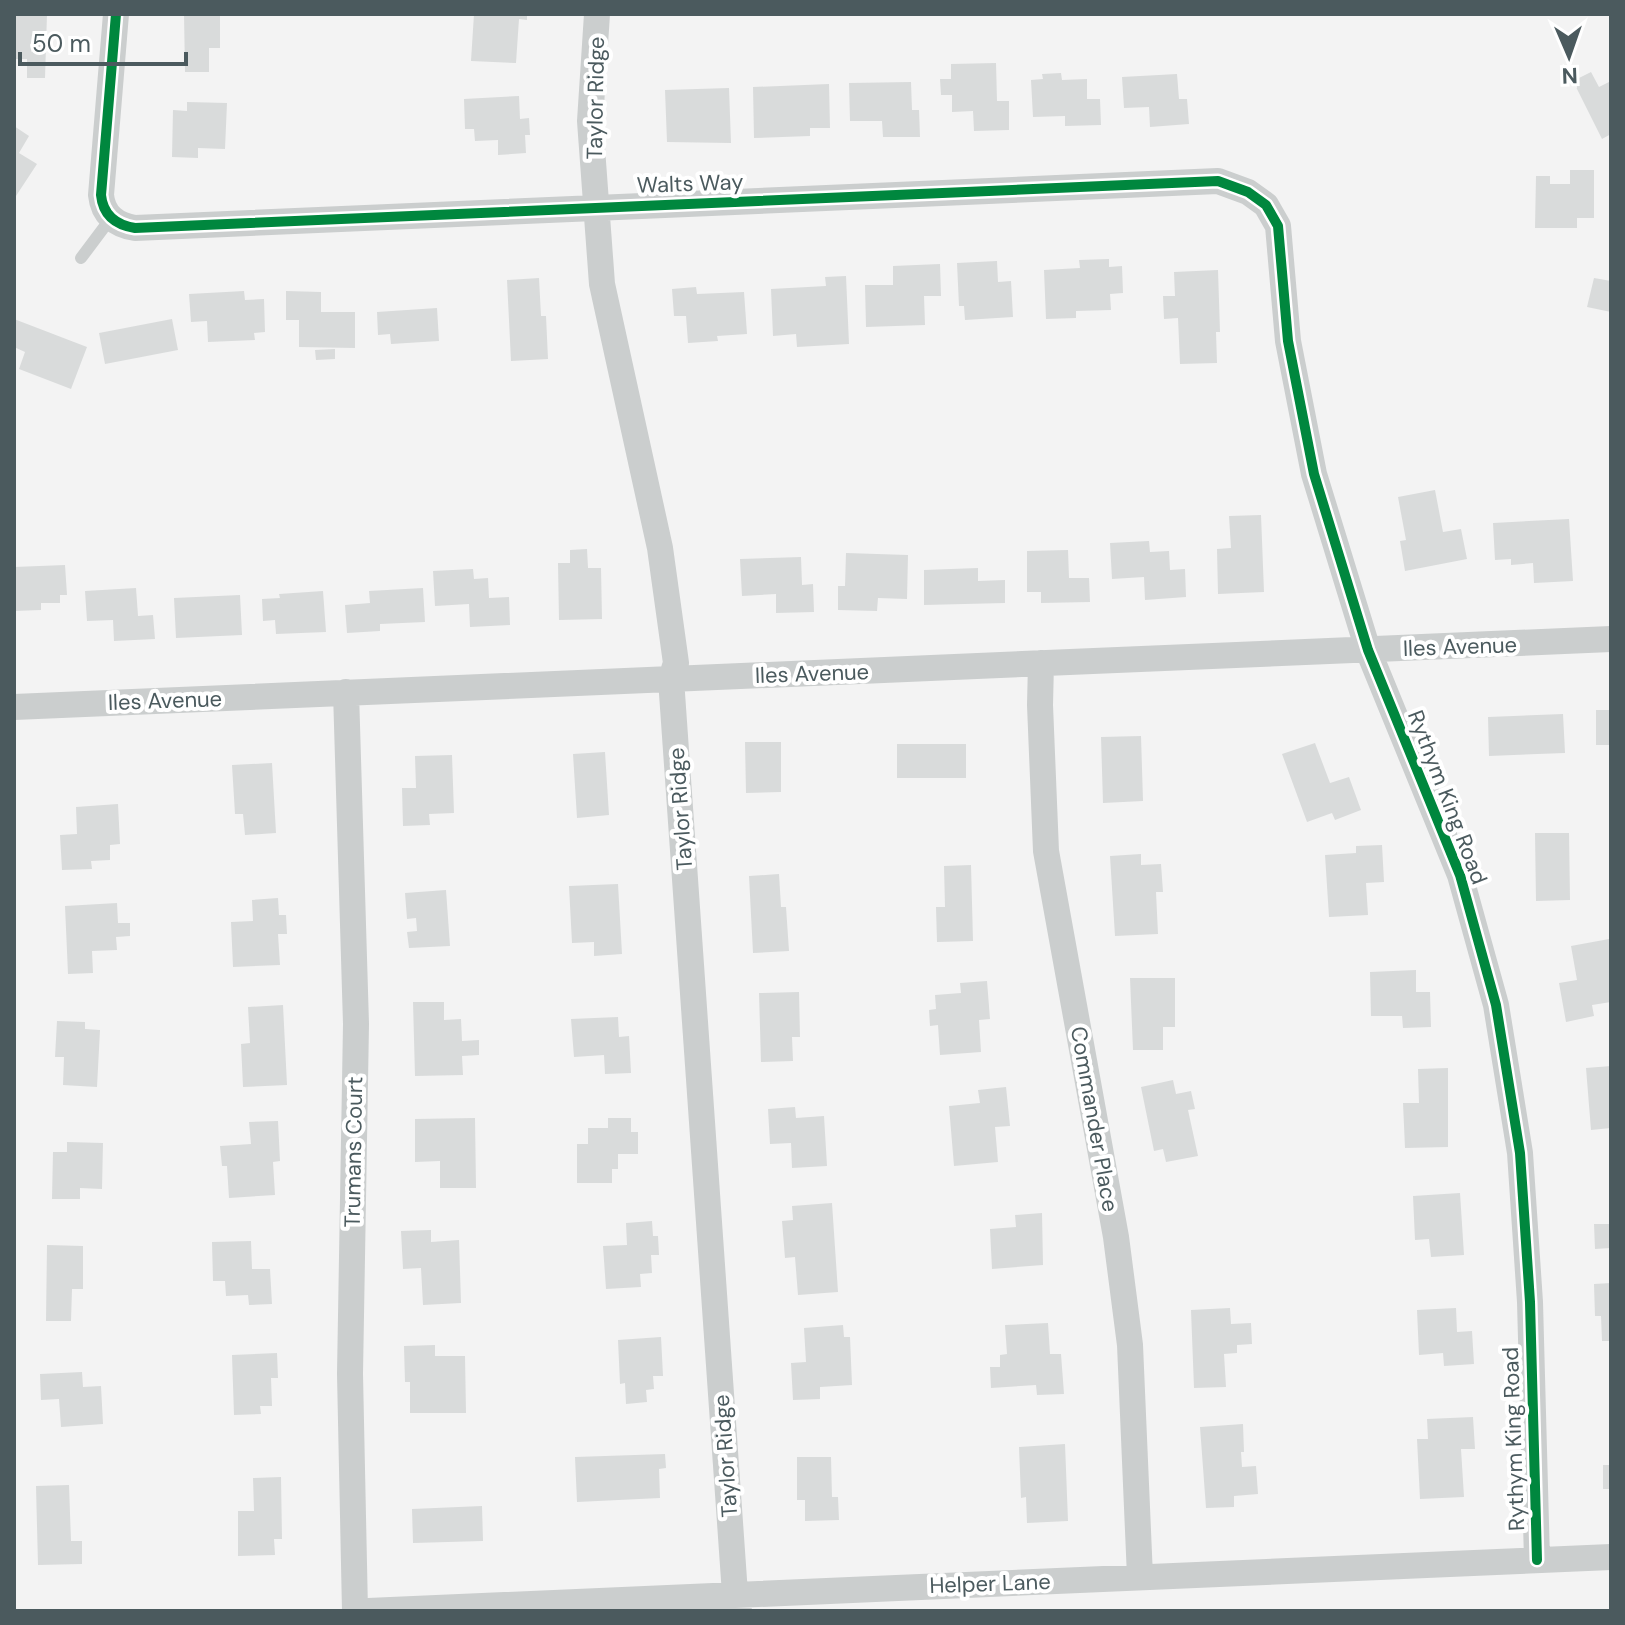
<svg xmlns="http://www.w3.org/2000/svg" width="1625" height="1625" font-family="'DM Sans',sans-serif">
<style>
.building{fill:#d9dbdb}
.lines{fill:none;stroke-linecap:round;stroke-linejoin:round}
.service{stroke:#cbcece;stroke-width:12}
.minor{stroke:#cbcece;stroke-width:26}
.cycleway-casing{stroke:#fff;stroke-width:15}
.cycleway{stroke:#00873e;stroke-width:10}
.labels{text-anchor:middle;stroke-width:8;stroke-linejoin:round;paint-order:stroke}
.street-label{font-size:22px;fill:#4b5a5e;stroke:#fff}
</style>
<rect width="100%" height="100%" fill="#f3f3f3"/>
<path class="building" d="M14,14H47L45,78H27V59H14Z
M184,14H220V48H209V72H185Z
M474,14H527V20L519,19L516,63L471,61Z
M996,63L997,101H1009V130L974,131L973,111L952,112V95H941L940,79H951V64Z
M1591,72L1599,87L1611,81V134L1602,139L1573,81Z
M1061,73L1062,80L1087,79V99H1100L1101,125L1065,126V116L1033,117L1031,80L1043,79L1042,74Z
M1177,74L1179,99H1187L1189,124L1150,127L1149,107L1124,108L1122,77Z
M911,82L912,110H919L920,137H883L882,121H850L849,83Z
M829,84L830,128H810V136L754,138L753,87Z
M729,88L731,143L667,142L665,90Z
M519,96L520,119L529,118L530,135H525L526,153L498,155V140L475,141L474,129H465L464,99Z
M187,102L227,103L225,149L198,148V158L172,157L173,110L187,111Z
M14,126L29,136L19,153L37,164L14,199Z
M1570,170H1594V218H1577V228H1535L1536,176H1550V184H1570Z
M1109,259V267L1122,266L1123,293L1110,294L1111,310L1076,311V318L1046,319L1044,270L1080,268L1079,260Z
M997,261L998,282L1011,281L1013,317L965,320L964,306H959L957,263Z
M940,264L941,296H924L925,325L866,327L865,285H893V266Z
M1218,270L1220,332H1216L1217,363L1180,364L1178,318L1164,319L1163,296H1175L1174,272Z
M846,276L849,344L797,347L796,334L773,336L771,289L826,286L825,277Z
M539,278L541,316H546L548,359L511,361L507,280Z
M1594,278L1611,281V312L1587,307Z
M696,287L697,294L744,292L747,334L717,336L718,341L688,343L686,316H674L672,289Z
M244,291L245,300L264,299L265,332L254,333L255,340L208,342L207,321L191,322L189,294Z
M286,291L321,292V312H355V348L299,347V320H286Z
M437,308L439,341L391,344L390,334L378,335L377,312Z
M14,319L87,347L71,389L19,369L25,352L14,347Z
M172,319L178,350L105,364L99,333Z
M335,349V359L316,360L315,350Z
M1435,490L1443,532L1461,529L1467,559L1405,571L1400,541L1406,540L1398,497Z
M1261,515L1264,592L1218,594L1217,549L1231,548L1229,516Z
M1569,519L1573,581L1534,583L1533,563L1511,565V559L1495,560L1493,523Z
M1149,541L1150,552L1169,551L1170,570L1185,569L1186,597L1145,600L1144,577L1112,579L1110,543Z
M587,549L588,568H601L602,619L559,620L558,563H570V550Z
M1068,550L1069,578H1089L1090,602L1041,603V592H1027V551Z
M846,553L908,555L907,599L878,598L877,611L838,610V586H845Z
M801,557L802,585L813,584L814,612L776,613V594L742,596L740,559Z
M65,565L67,595H60V603H41V610L14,611V567Z
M978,568V581L1005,580V603L924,605V570Z
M473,569L474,579L488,578L489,598L509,597L510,625L470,627L469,604L435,606L433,571Z
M136,588L138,616L153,615L155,639L114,641L113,620L87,621L85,591Z
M423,588L425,622L380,624V631L347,633L345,605L370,603L369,591Z
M323,591L326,632L276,634L275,620L263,621L262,599L280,598L279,594Z
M240,595L242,635L176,638L174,598Z
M1596,710H1611V745H1596Z
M1563,714L1565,753L1489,756L1488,717Z
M1141,736L1143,801L1103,803L1101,737Z
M745,742H781V792L746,793Z
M1315,743L1330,783L1349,777L1361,810L1335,820L1332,813L1307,822L1282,754Z
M897,744H966V778H897Z
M605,752L609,815L577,818L573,754Z
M452,755L454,813L429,814L430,825L403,826L402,788H416L415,756Z
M272,763L276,833L245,835L243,814H235L232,765Z
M118,804L120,844L110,845V860L91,861L92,869L62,870L60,835L77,834L76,807Z
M1535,833H1569L1570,900L1536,901Z
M1382,845L1384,882L1366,883L1368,915L1329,917L1325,855L1356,853V846Z
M1141,854V865L1161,864L1163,892H1156L1158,934L1115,936L1110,856Z
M971,865L973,941L937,942L936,907H945L944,866Z
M779,874L781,907H786L789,951L753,953L749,876Z
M618,884L622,954L594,956V942L572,943L569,886Z
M446,890L450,946L409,948L407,932L417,931L416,918L407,919L405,893Z
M278,898L279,915H286L287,934H278L280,965L233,967L231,922L253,921L252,900Z
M117,903L118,923H130V936L116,937L117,950L92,951L93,973L68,974L65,906Z
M1609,939L1611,1002L1592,1005L1594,1016L1566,1022L1559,983L1577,980L1571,946Z
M1416,970V992H1430L1431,1027L1403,1028L1402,1016H1371L1370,972Z
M1130,978H1175V1027H1163V1050H1133Z
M987,981L990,1019L979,1020L981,1052L940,1055L938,1025L930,1026L929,1010L936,1009L935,995L961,993L960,983Z
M799,992L800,1037H792L793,1061L761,1062L759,993Z
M413,1002H444V1020L461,1019L462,1041L479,1040V1055L462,1056L463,1075L415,1076Z
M283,1005L287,1085L243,1087L241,1044L250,1043L248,1007Z
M618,1017L619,1037L629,1036L631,1073L605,1074L604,1055L574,1057L571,1019Z
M57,1021L85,1022V1029L100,1030L97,1087L63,1085L64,1057H55Z
M1611,1066V1128L1591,1130L1586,1068Z
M1448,1068V1147L1405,1148L1403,1103H1419L1418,1069Z
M1173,1080L1176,1094L1191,1091L1195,1109L1188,1110L1198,1156L1166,1162L1163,1149L1154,1151L1141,1087Z
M1006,1087L1010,1126L995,1127L998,1162L954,1166L949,1106L980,1103L978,1090Z
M795,1107L796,1118L824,1116L827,1166L792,1168L791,1143L770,1144L768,1109Z
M475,1118L476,1188H440V1161L415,1162V1119Z
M608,1118H631V1132H638V1154H618V1169H612V1183H577V1144H588V1128H608Z
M278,1121L280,1161L273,1162L275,1195L229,1198L227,1166H222L220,1146L251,1144L249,1122Z
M67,1142L103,1143L102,1189L80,1188V1199H52L53,1152H67Z
M1460,1193L1464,1255L1431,1257L1429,1239L1415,1240L1413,1196Z
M832,1203L838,1292L798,1295L795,1257L785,1258L782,1221L793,1220L792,1206Z
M1042,1213L1043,1265L992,1269L990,1229L1016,1227L1015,1215Z
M652,1221L653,1236H658L659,1255H651L652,1273L640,1274L641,1287L606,1289L603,1246L627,1245L626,1223Z
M1594,1224H1611V1248L1595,1249Z
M431,1230V1242L459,1240L461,1303L423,1305L421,1268L403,1269L401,1231Z
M251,1241L252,1269H270L272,1304L249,1305L248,1295L226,1296L225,1281H213L212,1242Z
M47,1245L83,1246V1289H72L71,1321H46Z
M1611,1283V1341H1602L1601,1316H1595L1594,1284Z
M1230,1308L1231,1324L1251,1323L1252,1344L1237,1345V1353L1224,1354L1226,1387L1194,1388L1191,1310Z
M1456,1308L1457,1332L1472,1331L1474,1364L1444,1366L1443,1353L1419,1355L1417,1310Z
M1048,1323L1050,1354H1061L1064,1394L1037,1395L1036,1385L991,1388L990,1367H1000V1355L1007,1354L1005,1325Z
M843,1325L844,1337H850L852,1385L820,1387V1399L793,1400L791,1363L806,1362L804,1328Z
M661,1337L663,1376H653L654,1389L646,1390L647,1402L626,1404L625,1383L620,1384L618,1340Z
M435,1345V1356H465L466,1413H410V1382H405L404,1346Z
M277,1353L278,1378H271L272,1406H260L261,1414L234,1415L232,1355Z
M82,1372L83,1387L101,1386L103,1424L61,1427L59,1399L41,1400L40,1374Z
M1473,1417L1475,1449H1461L1464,1497L1420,1499L1417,1439H1428L1427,1419Z
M1243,1424L1244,1452H1241L1242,1467L1256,1466L1258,1494L1234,1496V1507L1206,1508L1200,1427Z
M1065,1444L1068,1521L1027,1523L1026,1497L1021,1498L1019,1447Z
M665,1454L666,1468L659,1469L660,1498L577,1502L575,1457Z
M797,1457H831L832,1497H838L839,1520L805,1521V1500H797Z
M1603,1465H1611V1489H1603Z
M281,1477L282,1539H274L275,1555L238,1556V1511H254L253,1478Z
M69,1485L71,1541H82V1564L38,1565L36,1486Z
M482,1506L483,1541L413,1543L412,1509Z"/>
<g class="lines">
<path class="service" d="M81,258L111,218"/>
<path class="minor" d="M116,14L101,195C103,215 116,225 135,228L1218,181L1248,192L1266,205L1278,226L1288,341L1314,474L1368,650L1460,875L1496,1005L1520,1153L1530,1302L1537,1560
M597,14L590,121L602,284L660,548L676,663L671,679L735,1594L739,1611
M1041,663L1040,705L1046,851L1116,1237L1130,1345L1140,1577
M346,692L356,1024L350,1374L355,1611
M14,707L1611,639
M368,1611L1611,1557"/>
<defs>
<path id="cycleway" d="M116,14L101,195C103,215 116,225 135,228L1218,181L1248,192L1266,205L1278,226L1288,341L1314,474L1368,650L1460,875L1496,1005L1520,1153L1530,1302L1537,1560"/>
</defs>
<use href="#cycleway" class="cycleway-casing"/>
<use href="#cycleway" class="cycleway"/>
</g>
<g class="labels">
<g class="street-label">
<text transform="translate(595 98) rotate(-89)" y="8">Taylor Ridge</text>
<text transform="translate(690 183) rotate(-2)" y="8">Walts Way</text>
<text transform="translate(1460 646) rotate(-2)" y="8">Iles Avenue</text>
<text transform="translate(812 673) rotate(-2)" y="8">Iles Avenue</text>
<text transform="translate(165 700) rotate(-2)" y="8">Iles Avenue</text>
<text transform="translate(1448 797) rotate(69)" y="8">Rythym King Road</text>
<text transform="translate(680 809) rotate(-94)" y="8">Taylor Ridge</text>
<text transform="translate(1095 1119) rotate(80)" y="8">Commander Place</text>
<text transform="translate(353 1152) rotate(-89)" y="8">Trumans Court</text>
<text transform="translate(1513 1439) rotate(-92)" y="8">Rythym King Road</text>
<text transform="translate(725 1456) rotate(-94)" y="8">Taylor Ridge</text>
<text transform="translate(990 1583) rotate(-2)" y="8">Helper Lane</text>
</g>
</g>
<rect width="1625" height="1625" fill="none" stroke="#4b5a5e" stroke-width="32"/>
<g transform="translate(1569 56) rotate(178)" stroke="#ffffff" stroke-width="6" paint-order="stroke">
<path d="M0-6L14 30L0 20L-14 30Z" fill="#4b5a5e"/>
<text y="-12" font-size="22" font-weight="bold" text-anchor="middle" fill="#4b5a5e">N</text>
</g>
<path d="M20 52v12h166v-12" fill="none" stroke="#4b5a5e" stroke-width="4"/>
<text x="32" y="52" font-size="24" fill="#4b5a5e" stroke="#ffffff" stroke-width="6" paint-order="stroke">50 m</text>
</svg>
